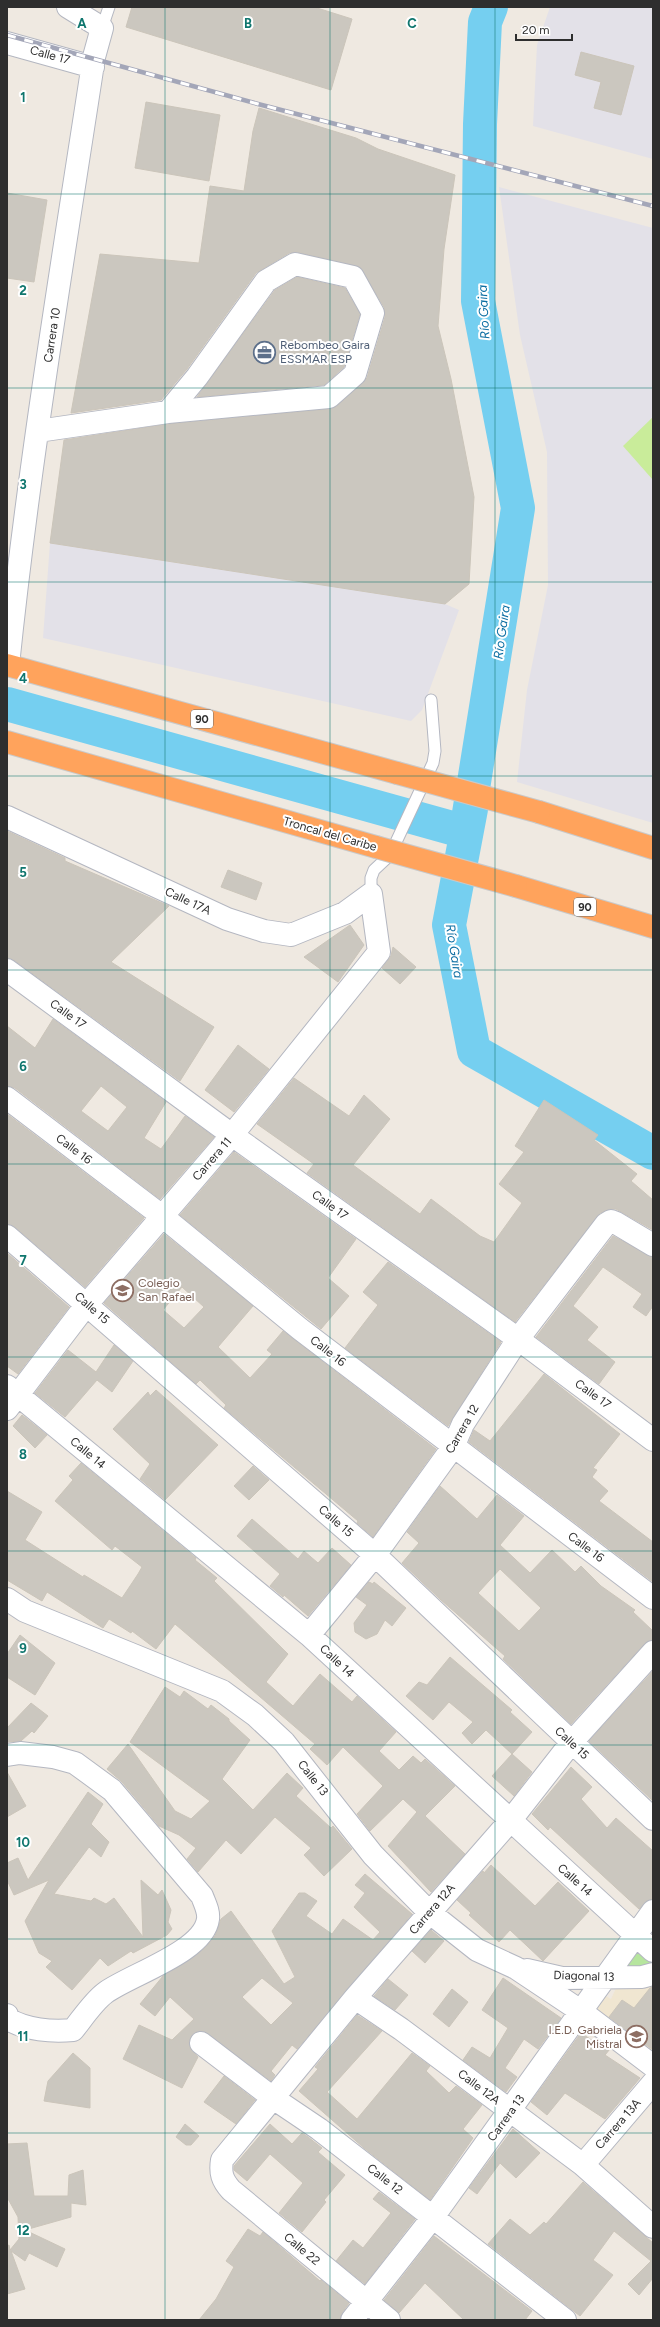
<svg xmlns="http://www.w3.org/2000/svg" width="660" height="2327" font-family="Figtree,sans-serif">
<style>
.industrial{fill:#e3e1e8}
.education{fill:#f0e6d1}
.green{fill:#b6e59e}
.pitch{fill:#c9ec9a}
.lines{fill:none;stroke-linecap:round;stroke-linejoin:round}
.river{stroke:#75cff0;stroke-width:34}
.building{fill:#cbc7bf;stroke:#cbc5ba;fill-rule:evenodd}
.lane-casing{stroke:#b4b7c1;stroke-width:13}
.street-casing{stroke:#b4b7c1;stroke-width:24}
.highway-casing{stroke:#c9c9c9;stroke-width:24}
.lane{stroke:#fff;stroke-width:11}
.street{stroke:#fff;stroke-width:22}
.highway{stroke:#ffa35c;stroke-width:22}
.rail-casing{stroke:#a3a6b8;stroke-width:4.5}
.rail{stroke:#fff;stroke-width:3;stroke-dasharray:9;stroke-linecap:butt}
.highway-bridge-casing{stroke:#c9c9c9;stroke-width:24;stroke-linecap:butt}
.highway-bridge{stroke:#ffa35c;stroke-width:22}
.grid{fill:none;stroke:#0f766e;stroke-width:1;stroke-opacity:0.55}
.labels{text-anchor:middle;stroke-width:4;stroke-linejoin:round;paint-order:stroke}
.shield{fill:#fff;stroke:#6d6d6d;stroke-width:1}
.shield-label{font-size:11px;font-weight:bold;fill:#2e2e2e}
.street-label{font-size:12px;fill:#2e2e2e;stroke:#fff}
.service-label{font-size:12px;fill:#4e5e75;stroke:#fff;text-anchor:start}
.education-label{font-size:12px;fill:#785e54;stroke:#fff;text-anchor:start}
.water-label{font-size:13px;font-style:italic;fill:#0d6fa3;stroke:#fff}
.grid-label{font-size:13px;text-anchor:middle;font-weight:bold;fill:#0f766e;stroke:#fff;stroke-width:4;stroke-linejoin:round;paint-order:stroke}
</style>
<rect width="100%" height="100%" fill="#efe9e1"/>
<path class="industrial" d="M550,7H653V159L533,126L537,45Z
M499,187L653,228V823L517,782L527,690L548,585L547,452L520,335Z
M50,543L445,604L459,610L422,710L411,721L43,638Z"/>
<path class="education" d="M653,1977V2059L590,2014L604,1995L611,1999L618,1984Z"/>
<path class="green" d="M635,1935L653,1952V1971L605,1978Z"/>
<path class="pitch" d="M653,417V480L623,446Z"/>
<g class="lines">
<path class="river" d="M7,704L466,832L518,508L478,301L480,124L485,22L491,7
M471,809L449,925L474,1051L653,1153"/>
</g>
<path class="building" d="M132,7H314L352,19L331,90L126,27Z
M581,52L634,66L621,115L594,108L601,82L575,75Z
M146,102L220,115L209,181L135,168Z
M259,108L356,138L378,149L455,175L444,249L438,326L451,379L474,497L469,584L445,604L50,543L64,440L169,424L330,409L337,406L367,378L385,317L384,307L360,267L297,252L289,253L256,273L187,369L161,400L71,413L100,254L199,263L210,186L244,191L253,131Z
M7,193L47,200L34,282L7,278Z
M297,277L345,288L360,314L344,367L324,385L197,397L275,290Z
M7,831L65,858V861L169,906L111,962L214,1027L180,1081L14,960L7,958Z
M228,870L262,883L256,900L221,887Z
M350,925L364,945L338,982L304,957Z
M393,947L416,967L400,984L382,968L391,956Z
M53,1019L166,1102L144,1138L161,1149L185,1116L214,1137L160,1199L15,1088L7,1086V1026L35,1048ZM101,1086L127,1107L108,1131L81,1111Z
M238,1045L269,1069L234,1112L205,1090Z
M294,1078L349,1116L364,1095L390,1119L353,1165L420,1214L431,1199L480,1236L494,1242L522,1203L499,1184L524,1152L515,1146L544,1100L598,1135L594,1140L637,1174L631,1181L653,1200V1230L616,1209H610L600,1213L515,1322L307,1173L314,1164L257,1124Z
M7,1114L144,1218L85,1287L15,1227L7,1224Z
M234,1152L356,1239L328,1278L349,1296L321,1329L180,1215Z
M164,1234L253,1306L218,1347L250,1378L272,1354L267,1350L283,1331L436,1449L373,1537L357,1523L358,1521L224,1408L226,1405L200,1380L196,1384L104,1303ZM182,1287L204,1307L184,1328L163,1310Z
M613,1236L653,1257V1306L646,1316L633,1307L642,1294L603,1267L573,1306L598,1327L587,1340L615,1362L599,1384L536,1337Z
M7,1253L69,1307L18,1374L7,1366Z
M388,1262L501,1342L448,1426L345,1348L378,1305L363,1292Z
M114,1345L133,1361L112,1392L97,1380L65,1417L35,1393L68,1350L96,1372Z
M544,1374L620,1434L593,1468L597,1470L592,1477L608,1491L599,1501L653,1542V1582L469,1442L474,1430L490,1441Z
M156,1390L218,1445L165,1500L140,1479L150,1464L113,1429L148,1392L150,1396Z
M22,1415L47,1435L35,1448L13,1426Z
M81,1463L196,1558L195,1560L217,1578L214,1581L288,1654L266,1682L293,1706L320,1674L352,1702L357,1696L396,1732L379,1751L399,1770L413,1756L421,1763L425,1759L455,1786L425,1816L465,1854L431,1892L388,1846L417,1812L403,1799L370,1831L357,1814L383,1786L343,1747L327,1765L310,1749L315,1744L175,1624L156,1649L132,1631L131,1633L109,1619L103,1628L47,1592L42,1601L7,1580V1491L42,1512L25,1540L83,1577L84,1575L122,1598L138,1574L142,1567L115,1546L112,1550L55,1501L73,1480L69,1476Z
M253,1466L269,1480L249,1500L234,1486Z
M440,1486L477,1519L497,1495L524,1516L500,1545L530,1573L552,1550L575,1572L581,1566L601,1586L635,1610L633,1612L653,1631V1640L644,1644L571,1724L503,1659L505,1656L441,1600L402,1563L419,1543L407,1532ZM500,1569L541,1608L519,1631L478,1593Z
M252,1519L298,1559L304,1551L318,1563L332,1548L351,1565L308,1616L284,1595L283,1597L270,1586L280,1574L237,1536Z
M369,1582L373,1584L374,1582L406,1608L392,1626L385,1620L377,1634L366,1639L355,1632L354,1623L367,1605L356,1597Z
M20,1635L55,1663L35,1695L7,1677V1654Z
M450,1657L512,1710L510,1712L532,1732L512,1754L486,1730L472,1744L462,1733L473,1722L449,1702L433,1720L406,1696L419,1682L427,1685Z
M653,1671V1801L589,1741Z
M165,1687L180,1697L184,1691L208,1709L211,1705L229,1719V1721L250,1740L222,1779L253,1810L287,1773L303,1788L296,1796L331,1828L333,1826L352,1849L324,1876L304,1855L311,1848L275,1817L241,1854L226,1840L198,1872L187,1859L196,1848L179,1835L159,1826L122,1782L107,1769L128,1744L175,1811L191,1819L210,1801L130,1742Z
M31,1703L48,1716L34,1733L32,1731L21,1741L7,1742V1728Z
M512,1754L532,1772L514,1796L492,1776Z
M571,1767L592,1787L581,1799L607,1828L616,1818L653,1851V1899L648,1900L639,1909L550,1827L548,1830L532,1814Z
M7,1772L26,1806L7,1817Z
M88,1792L103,1804L91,1824L109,1842L101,1857L89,1847L54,1894L91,1901L94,1898L106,1904L114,1898L143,1937L141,1880L158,1895L162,1890L171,1910L168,1922L172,1929L167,1935L133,1953L131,1951L108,1966L100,1958L72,1990L46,1967L52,1961L39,1953L25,1921L49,1880L14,1895L7,1880V1863L18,1858L28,1880Z
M491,1865L535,1906L558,1882L589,1911L543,1961L510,1930L499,1942L469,1915L471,1913L457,1900L483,1871L484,1873Z
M365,1874L412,1914L297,2049L292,2045L271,2071L275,2075L271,2081L203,2031L196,2032L189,2041L190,2048L198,2057L182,2088L123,2059L139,2025L172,2040L194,2019L170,1997L155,2016L140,2004L163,1976L203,1950L215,1936L221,1919L231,1911L284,1984L295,1977L272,1931L299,1893H305L317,1901L306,1916L332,1934L343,1919L373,1940L380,1932L354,1907L365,1893L355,1885ZM262,1978L293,2003L271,2025L242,1997Z
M431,1930L444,1941L425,1963L412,1951Z
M503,1978L561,2018L538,2049L524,2039L505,2068L517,2077L506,2092L463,2060L472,2047L490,2058L508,2028L482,2010Z
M388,1979L408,1995L395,2010L374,1996Z
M653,1987V2050L609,2017L622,2000L634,2008L650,1988Z
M452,1989L468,2002L449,2027L433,2014Z
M357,2015L382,2031L327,2092L357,2119L412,2053L430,2066L426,2071L449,2093L456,2086L482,2105L463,2129L473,2138L430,2200L364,2148L299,2091L318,2069L315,2067Z
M581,2033L593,2041L595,2038L610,2049L605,2055L640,2078L605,2119L565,2093L547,2115L531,2102Z
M73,2053L90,2068V2108L44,2101L48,2081Z
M224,2076L255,2100L236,2124L204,2102Z
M185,2124L199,2136L191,2145H186L176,2137Z
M270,2124L292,2144L302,2133L308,2137L322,2148L318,2152L345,2175L324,2200L326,2202L302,2232L279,2213L303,2183L270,2154L247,2181L234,2170V2166Z
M513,2129L540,2153L516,2178L500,2163L477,2194L469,2188Z
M27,2143L34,2196H68L69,2175L83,2170L86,2205L71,2203V2217L25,2230L65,2249L57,2267L29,2253L25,2261L11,2251L25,2289L7,2294V2246L9,2245L10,2250L19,2239L18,2217L7,2197V2144Z
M583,2182L653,2243V2278L639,2295L628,2284L651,2261L614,2231L593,2260L613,2275L580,2316L488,2244L510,2219L530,2235L544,2222L546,2224Z
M379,2192L415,2219L365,2284L336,2261L353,2240L363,2248L391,2213L373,2199Z
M248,2229L260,2236L263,2232L320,2281L321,2280L349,2303L342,2313L340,2320H199L216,2299L234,2267L226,2261Z
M434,2236L532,2311L525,2320H464L425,2283L399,2313L384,2300Z"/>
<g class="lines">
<defs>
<path id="lane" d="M102,28L109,7
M371,894V878L374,870L390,855L433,763L435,751L431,700"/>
<path id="street" d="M7,43L93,67
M38,431L168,412L329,397L355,374L373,313L353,277L295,264L266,281L197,377L168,412
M8,665C29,462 63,260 94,57L102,28L68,7
M7,817L227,919L264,931L291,935L345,913L371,894L379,952L232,1135L87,1304L7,1409
M7,970L232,1135L518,1339L653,1440
M7,1098L162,1216L300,1329L653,1598
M7,1236L375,1555L653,1819
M7,1386L309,1635L653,1951
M7,1599L25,1611L222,1691L255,1715L284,1742L373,1855L429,1912L477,1950L516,1968L582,2012L653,2066
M309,1635L375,1555L453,1447L463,1424L518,1339L606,1224L611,1221L616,1223L653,1245
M7,1755L20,1753L53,1757L75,1763L112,1790L202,1896C205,1904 209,1911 208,1919C204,1952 129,1975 105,1993C93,2002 82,2019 73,2030C52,2032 26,2030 8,2019L7,2015
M527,1970L562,1978L642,1977L653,1974
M355,1998L401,2029L583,2165L653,2227
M201,2043L273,2098L319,2129L565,2320
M583,2165L653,2083
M352,2320L433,2217L653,1911
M389,2320L231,2190C222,2180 220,2173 222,2160L355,1998L510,1821L571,1743L653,1652"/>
<path id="highway" d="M7,665L397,773
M7,742L376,847
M539,812L653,848
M516,886L653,927"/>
</defs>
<use href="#lane" class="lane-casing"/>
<use href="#street" class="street-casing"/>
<use href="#highway" class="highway-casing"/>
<use href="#lane" class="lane"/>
<use href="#street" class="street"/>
<use href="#highway" class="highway"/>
<defs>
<path id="rail" d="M7,35L258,104L653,206"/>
</defs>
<use href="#rail" class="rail-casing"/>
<use href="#rail" class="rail"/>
<defs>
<path id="highway-bridge" d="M397,773L539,812
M376,847L516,886"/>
</defs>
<use href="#highway-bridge" class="highway-bridge-casing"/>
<use href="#highway-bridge" class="highway-bridge"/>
</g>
<path class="grid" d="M165,7V2320M330,7V2320M495,7V2320M7,194H653M7,388H653M7,582H653M7,776H653M7,970H653M7,1164H653M7,1357H653M7,1551H653M7,1745H653M7,1939H653M7,2133H653"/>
<defs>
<symbol id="office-ring" viewBox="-11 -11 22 22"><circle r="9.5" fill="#fff" stroke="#5c6f8a" stroke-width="1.5"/><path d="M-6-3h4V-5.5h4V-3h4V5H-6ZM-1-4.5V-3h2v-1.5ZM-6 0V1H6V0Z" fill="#5c6f8a"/></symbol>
<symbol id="school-ring" viewBox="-11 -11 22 22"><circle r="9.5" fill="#fff" stroke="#8d6e63" stroke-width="1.5"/><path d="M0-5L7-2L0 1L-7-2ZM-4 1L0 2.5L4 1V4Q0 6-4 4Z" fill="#8d6e63"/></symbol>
</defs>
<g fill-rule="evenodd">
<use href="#office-ring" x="252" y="340" width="25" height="25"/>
<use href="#school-ring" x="110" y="1278" width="25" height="25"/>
<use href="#school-ring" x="624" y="2024" width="25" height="25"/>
</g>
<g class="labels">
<g class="shield">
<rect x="191" y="710" width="22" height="18" rx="3"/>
<rect x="574" y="898" width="22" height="18" rx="3"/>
</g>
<g class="shield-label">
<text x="202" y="723">90</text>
<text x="585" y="911">90</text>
</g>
<g class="street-label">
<text transform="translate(50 55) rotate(15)" y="4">Calle 17</text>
<text transform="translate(52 335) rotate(-81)" y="4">Carrera 10</text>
<text transform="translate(330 834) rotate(16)" y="4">Troncal del Caribe</text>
<text transform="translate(188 901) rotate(25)" y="4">Calle 17A</text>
<text transform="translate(68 1014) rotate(36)" y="4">Calle 17</text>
<text transform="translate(74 1149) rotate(37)" y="4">Calle 16</text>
<text transform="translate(212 1159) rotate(-49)" y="4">Carrera 11</text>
<text transform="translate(330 1205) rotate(36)" y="4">Calle 17</text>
<text transform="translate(92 1308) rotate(41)" y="4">Calle 15</text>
<text transform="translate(328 1351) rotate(38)" y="4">Calle 16</text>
<text transform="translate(593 1394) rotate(36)" y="4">Calle 17</text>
<text transform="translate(462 1429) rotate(-60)" y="4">Carrera 12</text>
<text transform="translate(88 1453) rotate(40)" y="4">Calle 14</text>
<text transform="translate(336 1521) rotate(41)" y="4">Calle 15</text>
<text transform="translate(586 1547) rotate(37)" y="4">Calle 16</text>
<text transform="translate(337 1661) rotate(43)" y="4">Calle 14</text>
<text transform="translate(572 1743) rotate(43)" y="4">Calle 15</text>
<text transform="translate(313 1778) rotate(52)" y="4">Calle 13</text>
<text transform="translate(575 1880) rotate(42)" y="4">Calle 14</text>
<text transform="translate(432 1909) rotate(-49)" y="4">Carrera 12A</text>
<text transform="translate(584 1976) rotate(2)" y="4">Diagonal 13</text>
<text transform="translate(479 2087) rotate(37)" y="4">Calle 12A</text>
<text transform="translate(506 2118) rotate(-54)" y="4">Carrera 13</text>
<text transform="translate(618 2124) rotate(-49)" y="4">Carrera 13A</text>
<text transform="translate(385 2179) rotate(38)" y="4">Calle 12</text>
<text transform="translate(302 2249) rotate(40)" y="4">Calle 22</text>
</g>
<g class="service-label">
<text x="280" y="349">Rebombeo Gaira<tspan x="280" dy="14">ESSMAR ESP</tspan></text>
</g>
<g class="education-label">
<text x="138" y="1287">Colegio<tspan x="138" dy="14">San Rafael</tspan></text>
<text x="622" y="2034" text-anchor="end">I.E.D. Gabriela<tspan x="622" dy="14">Mistral</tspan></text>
</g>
<g class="water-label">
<text transform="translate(483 312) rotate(-93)" y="5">Río Gaira</text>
<text transform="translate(501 632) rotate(-82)" y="5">Río Gaira</text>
<text transform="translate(455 951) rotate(81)" y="5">Río Gaira</text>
</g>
</g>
<g class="grid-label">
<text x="82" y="28">A</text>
<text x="248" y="28">B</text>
<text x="412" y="28">C</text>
<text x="23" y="102">1</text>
<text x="23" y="295">2</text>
<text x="23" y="489">3</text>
<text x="23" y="683">4</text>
<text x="23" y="877">5</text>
<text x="23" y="1071">6</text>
<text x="23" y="1265">7</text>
<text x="23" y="1459">8</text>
<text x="23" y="1653">9</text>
<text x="23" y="1847">10</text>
<text x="23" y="2041">11</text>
<text x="23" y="2235">12</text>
</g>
<rect width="660" height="2327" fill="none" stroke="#2e2e2e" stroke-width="16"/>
<path d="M516 34v6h56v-6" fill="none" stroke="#2e2e2e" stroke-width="2"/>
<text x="522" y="34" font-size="12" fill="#2e2e2e" stroke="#ffffff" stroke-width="3" paint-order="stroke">20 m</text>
</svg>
